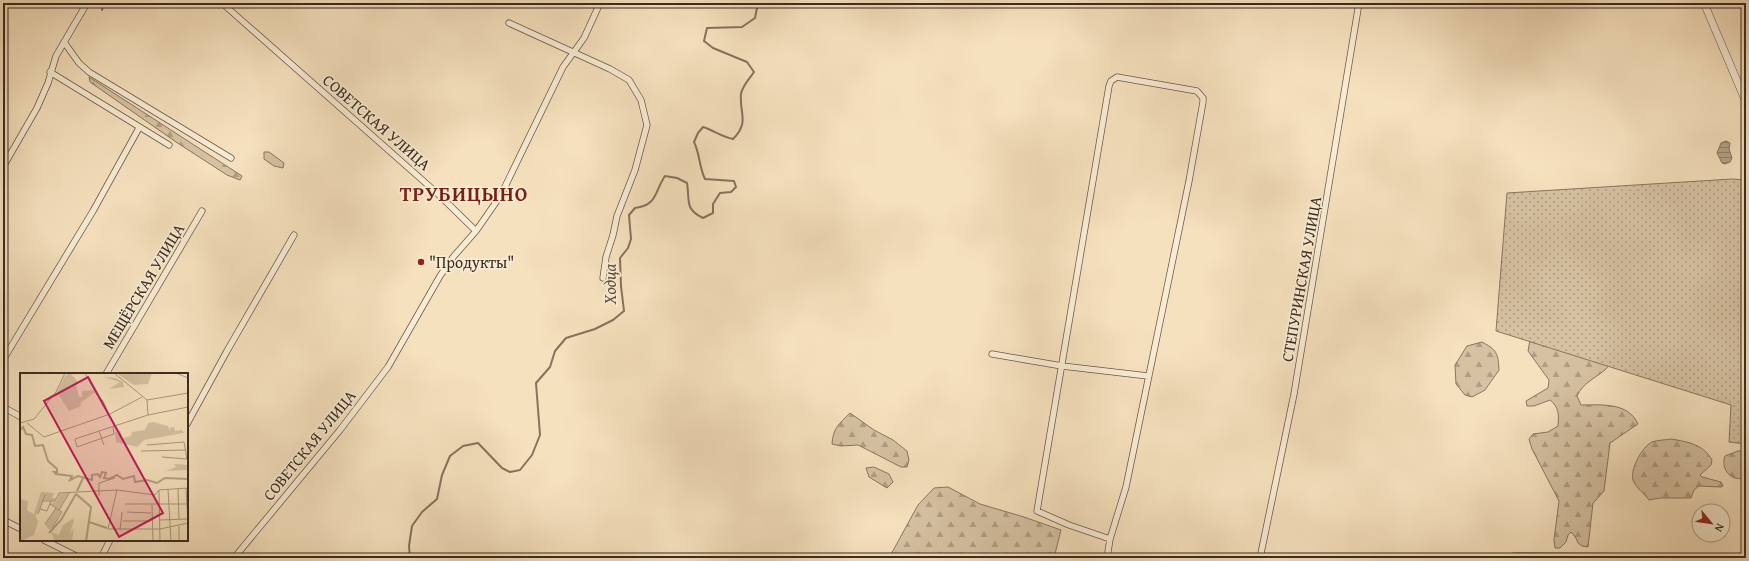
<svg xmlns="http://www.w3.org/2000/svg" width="1749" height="561" font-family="'Gentium Book Plus',serif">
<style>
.forest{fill:url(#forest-firs);stroke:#887661}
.garden{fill:url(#garden-dots);stroke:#887661}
.water{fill:url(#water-rules);stroke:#85735e}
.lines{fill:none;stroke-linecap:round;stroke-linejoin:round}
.stream{stroke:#85735e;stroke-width:2}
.minor-casing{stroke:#6a5847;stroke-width:7}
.tertiary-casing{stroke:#6a5847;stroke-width:8}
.minor{stroke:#f9ecd5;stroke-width:5.5}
.tertiary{stroke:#f9ecd5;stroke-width:7}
.poi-dot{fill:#8f2418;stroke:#f9ecd5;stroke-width:1.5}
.labels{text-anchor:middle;stroke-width:3.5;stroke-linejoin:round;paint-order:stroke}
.street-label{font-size:16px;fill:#3b2b1f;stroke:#f9ecd5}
.poi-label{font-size:16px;fill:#3b2b1f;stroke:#f9ecd5;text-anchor:start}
.water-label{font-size:17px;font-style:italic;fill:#604f3e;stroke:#f9ecd5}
.district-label{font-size:20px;font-weight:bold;letter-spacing:1px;fill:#7a1f14;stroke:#f9ecd5}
.inset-river{fill:none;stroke:#b6a388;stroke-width:2}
.inset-road{fill:none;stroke:#ab987e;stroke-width:1}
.view{fill:#c2185b;fill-opacity:0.15;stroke:#c2185b;stroke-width:2}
.inset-edge{fill:none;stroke:#3b2b1f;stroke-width:2}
</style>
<defs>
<pattern id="forest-firs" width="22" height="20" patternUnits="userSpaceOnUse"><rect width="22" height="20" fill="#d6c2a3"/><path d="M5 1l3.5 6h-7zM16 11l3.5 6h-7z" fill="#af9e84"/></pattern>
<pattern id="garden-dots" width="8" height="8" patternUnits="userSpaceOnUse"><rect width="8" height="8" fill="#d6c2a3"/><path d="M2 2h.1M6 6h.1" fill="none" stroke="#af9e84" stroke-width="1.8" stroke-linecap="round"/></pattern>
<pattern id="water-rules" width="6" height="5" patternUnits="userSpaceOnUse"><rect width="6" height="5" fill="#b6a388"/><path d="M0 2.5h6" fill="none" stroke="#95856f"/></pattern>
</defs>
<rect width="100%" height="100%" fill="#f6e1be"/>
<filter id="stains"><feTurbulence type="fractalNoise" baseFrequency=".005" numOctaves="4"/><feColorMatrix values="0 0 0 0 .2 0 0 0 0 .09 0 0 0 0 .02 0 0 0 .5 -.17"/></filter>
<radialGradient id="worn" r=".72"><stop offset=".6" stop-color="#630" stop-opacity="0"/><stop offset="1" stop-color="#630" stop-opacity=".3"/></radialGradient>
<path class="forest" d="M89,77L242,176L240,180L227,175L176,142L90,82Z
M264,152H269L284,163L283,168L274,166L264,159Z
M1532,329L1613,356C1611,361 1609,367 1605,370C1594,379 1583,383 1577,396L1581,405C1602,405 1628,402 1638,424L1610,443L1604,491L1593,503L1588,547L1582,546L1578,543L1576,538L1571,532L1568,535L1566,542L1560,548H1555L1554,540L1559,501L1532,449L1529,439L1533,434L1548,432L1558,426C1559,415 1559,407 1550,400L1534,406H1527L1526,401L1548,388L1549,380L1528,351Z
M1482,342C1497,350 1498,353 1499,370L1485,390L1472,397L1465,395L1456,384L1455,365L1467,346Z
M850,413L874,430L893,440L907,451L909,460L907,467H901L858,445L841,446L832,444C833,428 839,424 850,413Z
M1671,439C1688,442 1703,444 1712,460L1711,465L1700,475L1702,477L1721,482L1723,486L1721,487L1699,486L1694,490L1691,498H1660L1649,500C1644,493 1636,488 1633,480C1630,469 1642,447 1652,442C1657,440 1666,440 1671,439Z
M1738,451H1746V478C1732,482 1720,470 1725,456Z
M874,467L889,474L893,482L887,488L869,477L866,468Z
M948,487L980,504L1024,517L1061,530L1054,558H889L918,505L934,488Z"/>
<path class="garden" d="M1732,179L1746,180V444L1729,442L1731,405L1496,331L1507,193Z"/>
<path class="water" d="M1726,141L1730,143L1729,149L1732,158L1730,162L1725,164L1722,163L1717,153L1721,143Z"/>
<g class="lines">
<path class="stream" d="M102,10L104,3
M410,558L409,546L412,526L422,512L437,499L442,475L450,456L463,446L478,443L502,468L510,472L520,470L532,455L540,435L536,383L550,367L555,351L566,338L595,329L613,320L624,311L621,286L620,258L628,248L631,239L629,215L635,208C658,205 654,192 665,176L677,178L687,183C690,200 684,209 703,218L713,213V204L720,193L731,192L736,187L734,181L705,179C699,167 700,154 694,142L698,133L703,127C713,130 722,137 733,139C750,122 739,113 741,94C742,86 750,78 754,72L747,62L713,48L704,41L707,28L742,27L755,18L758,3"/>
<defs>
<path id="minor" d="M222,3L437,193L476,231L454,256L440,276L388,367L340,430L234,558
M509,23L610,69L629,80L641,100L647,125L635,170L617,216L613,235L606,257L603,278
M64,42L79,63L89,72L231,158
M50,72L169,145
M3,167L37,108L48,83L56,56L87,3
M476,231L501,195L563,67L584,38L600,3
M992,354L1062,366L1148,376
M3,360L93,211L139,128
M106,374L202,211
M3,407L21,417
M187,424L227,351L294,235
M3,520L21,529
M44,540L80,558
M101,558L110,540
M1107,558L1110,539L1126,487L1189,181L1203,102V98L1197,91L1117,77L1111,81L1109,86L1037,511L1069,525L1110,539
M1260,558L1294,394L1359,3
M1498,558L1515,556L1746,557"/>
<path id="tertiary" d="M1704,3L1746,102"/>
</defs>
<use href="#minor" class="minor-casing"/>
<use href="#tertiary" class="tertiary-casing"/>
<use href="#minor" class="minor"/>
<use href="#tertiary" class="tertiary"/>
</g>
<circle class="poi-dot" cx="421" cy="262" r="4"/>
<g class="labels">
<g class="street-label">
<text transform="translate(377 122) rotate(41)" y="6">СОВЕТСКАЯ УЛИЦА</text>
<text transform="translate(1301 279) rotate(-80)" y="6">СТЕПУРИНСКАЯ УЛИЦА</text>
<text transform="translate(143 286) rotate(-59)" y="6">МЕЩЁРСКАЯ УЛИЦА</text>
<text transform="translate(309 445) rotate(-51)" y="6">СОВЕТСКАЯ УЛИЦА</text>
</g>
<g class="poi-label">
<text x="429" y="268">"Продукты"</text>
</g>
<g class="water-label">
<text transform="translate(610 284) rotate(-90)" y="6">Ходца</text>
</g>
<g class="district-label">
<text x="464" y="201">ТРУБИЦЫНО</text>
</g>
</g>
<g transform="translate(20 373)">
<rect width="168" height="168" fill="#f6e1be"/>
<path d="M52,146L54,147L50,161L54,155L52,168H35L31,159L39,162L43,152Z" fill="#d6c2a3"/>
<path d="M83,4L96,5L103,9L104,14L89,16L100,9ZM73,17L75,19L59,31L57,23L62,24V18ZM133,49L148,53L150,58V55L154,54L155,58L162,57L164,60L124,67L117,74L96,69L95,59L100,57L103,65L111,63L112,59L125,57L128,50ZM154,91L168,92V97L146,98L156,94ZM0,126L8,128L7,137L15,142L18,149L14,162L2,168H0Z" fill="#d6c2a3"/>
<path d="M50,0L59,10L56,12L61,33L49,38L37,19L45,3ZM96,0H132L128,11L114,12ZM21,119L34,120L32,125H36L35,128L24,127L25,122L16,143L14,141ZM49,120L39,136L30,131L36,129L39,121ZM36,135L41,139L30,157L25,152Z" fill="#d6c2a3"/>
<path class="inset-river" d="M0,57L3,54L6,61L12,62L15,73L23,72L28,88L37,96V99H34L36,101L52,103L50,107L58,103L72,107V102L78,101L80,104L82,99L86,100L84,105L89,106L97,102L103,106L114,103L115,109L127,107L137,110L145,105L168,106M57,118L63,105M56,121L71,134L66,168M69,149L87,155M29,160L41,147L56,121"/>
<path class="inset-road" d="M65,0L77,22L83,28L89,42M94,0L127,27M156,0L168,5M127,27L168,20M127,27L128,42M0,50L14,46L36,19L45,0M7,50L24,64L90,41L122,24M93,54L94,61L57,74L55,66L128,42L168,34M79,58L84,72M127,72L164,69L167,86L142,84M121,78L166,77M166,115L168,149M148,116L151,168M158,116L159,146M139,117L135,122L97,117L88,156H140L168,150M139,117L168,115M139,118L140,168M79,123V110L95,105M23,128H35L39,120L97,117M30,131L39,137L50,119M105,131H166M132,132L133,168M20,136L27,138L31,128M107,139L131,140M18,141L25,122M140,147L167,146M103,148H131M25,151L36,135M159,153V168M32,155L42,139L39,137M100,157L102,139"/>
<path class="view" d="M68,4L143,140L99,164L24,28Z"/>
<rect width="168" height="168" class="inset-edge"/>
</g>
<rect width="1749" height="561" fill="none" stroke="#f6e1be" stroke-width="16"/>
<rect x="4" y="4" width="1741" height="553" fill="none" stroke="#3b2b1f" stroke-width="2"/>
<rect x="8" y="8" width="1733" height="545" fill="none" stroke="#3b2b1f"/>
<g transform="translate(1711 523) rotate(119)"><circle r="19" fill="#f9ecd5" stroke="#ad9f8c"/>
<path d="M0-3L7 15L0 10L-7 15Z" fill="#8f2418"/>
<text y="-6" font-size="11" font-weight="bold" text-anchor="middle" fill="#3b2b1f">N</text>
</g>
<rect width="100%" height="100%" filter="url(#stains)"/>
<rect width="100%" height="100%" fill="url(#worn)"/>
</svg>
